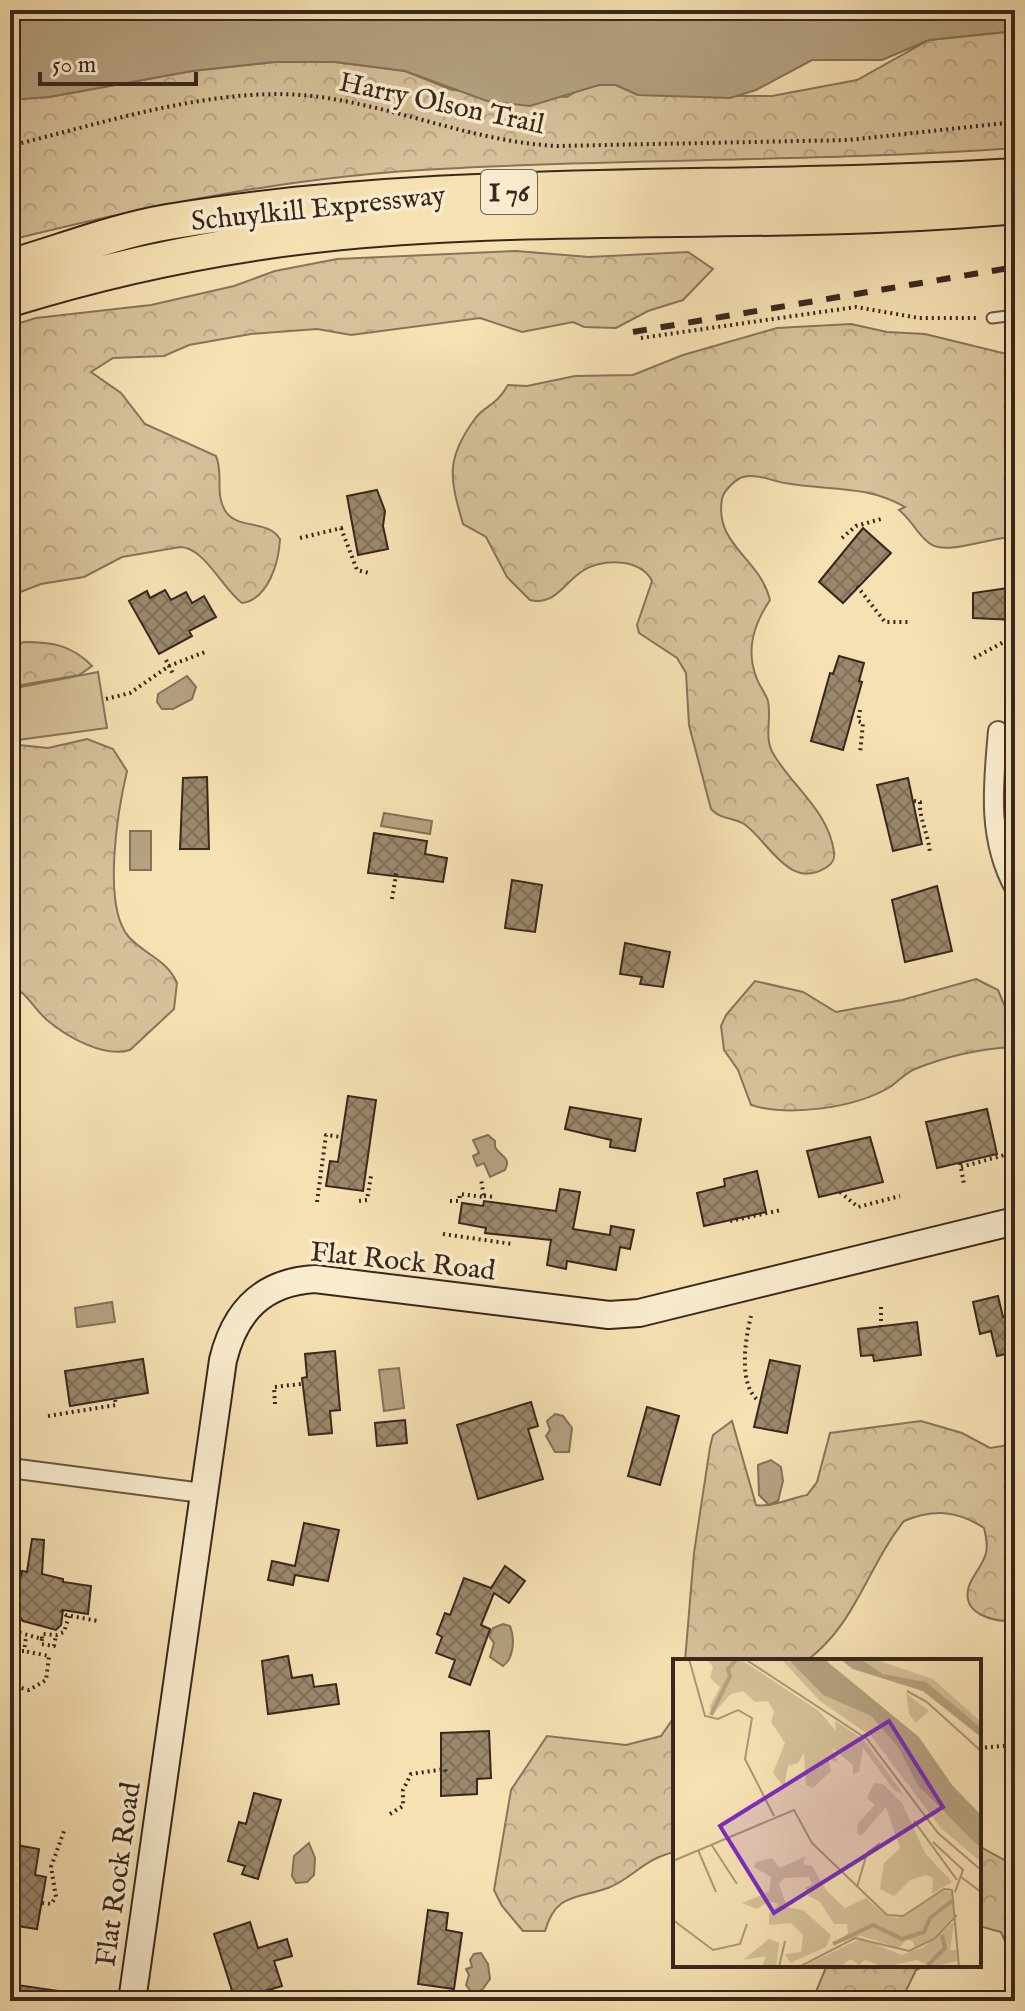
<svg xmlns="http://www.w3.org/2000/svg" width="1025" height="2011" font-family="'IM FELL English',serif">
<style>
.green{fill:#d6c19a;stroke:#87745c;stroke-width:2}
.forest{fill:url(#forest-crowns);stroke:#87745c;stroke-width:2}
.water{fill:#b5a281;stroke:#83715a;stroke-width:2}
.building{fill:url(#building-cross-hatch);stroke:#38271f;stroke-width:2}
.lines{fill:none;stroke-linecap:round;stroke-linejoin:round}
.lane-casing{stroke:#685644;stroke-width:13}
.street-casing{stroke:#685644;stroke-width:22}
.secondary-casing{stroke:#38271f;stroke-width:30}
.highway-casing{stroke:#38271f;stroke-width:38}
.path{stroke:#38271f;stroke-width:4;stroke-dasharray:2 4;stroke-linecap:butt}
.lane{stroke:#f9ecce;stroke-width:9}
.street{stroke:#f9ecce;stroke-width:18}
.secondary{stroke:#f9ecce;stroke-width:26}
.highway{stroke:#f6e1b3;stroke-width:34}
.rail{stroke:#38271f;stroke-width:6;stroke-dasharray:14 14;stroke-linecap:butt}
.labels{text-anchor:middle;stroke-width:7;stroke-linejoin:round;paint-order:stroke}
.shield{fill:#f9ecce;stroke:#726254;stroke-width:2}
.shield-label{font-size:26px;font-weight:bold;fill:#38271f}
.street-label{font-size:28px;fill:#38271f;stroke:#f9ecce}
.inset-river{fill:none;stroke:#b5a281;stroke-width:4}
.inset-road{fill:none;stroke:#aa9778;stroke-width:2}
.view{fill:#7b2cbf;fill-opacity:0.15;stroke:#7b2cbf;stroke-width:4}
.inset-edge{fill:none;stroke:#38271f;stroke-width:4}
</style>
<defs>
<pattern id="forest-crowns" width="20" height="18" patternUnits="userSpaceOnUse" patternTransform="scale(2)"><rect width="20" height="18" fill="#d6c19a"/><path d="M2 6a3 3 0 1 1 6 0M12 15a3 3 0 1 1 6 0" fill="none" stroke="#b8a684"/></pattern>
<pattern id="building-cross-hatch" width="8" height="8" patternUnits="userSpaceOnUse" patternTransform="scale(2)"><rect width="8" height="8" fill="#9b886c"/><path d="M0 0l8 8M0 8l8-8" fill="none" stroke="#7f6f58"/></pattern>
</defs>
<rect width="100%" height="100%" fill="#f6e1b3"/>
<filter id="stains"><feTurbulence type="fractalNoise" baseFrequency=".0025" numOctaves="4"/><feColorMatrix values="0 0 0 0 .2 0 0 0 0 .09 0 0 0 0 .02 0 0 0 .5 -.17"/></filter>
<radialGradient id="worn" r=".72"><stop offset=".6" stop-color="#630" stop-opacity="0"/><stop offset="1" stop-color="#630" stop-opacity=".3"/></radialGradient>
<path class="green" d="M98,672L107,728L10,741V689Z"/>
<path class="forest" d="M1015,31V148C823,162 631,158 440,169C295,176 151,205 10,240L13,99L49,97L192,71L274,62H335L405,71L452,90L567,97L580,89L599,85H616L638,95L772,96L857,80L929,40Z
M516,251L589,257L688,252L713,269L683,300L648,311L616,328L584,327L573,322L522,332L480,318L351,335L317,329L251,334L189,345L164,356L113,358L91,372L121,393L145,424L216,456C224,474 214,495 226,512C239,530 267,519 280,539C279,561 269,599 242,603C222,588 204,547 180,547L122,557L84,577L41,584L10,596V326L36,318L151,305L234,286L275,271L337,259Z
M851,324L887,332L925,334L1015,356V537C992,536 946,557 929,543C917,534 911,519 899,510L905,507C865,484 827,491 785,483C772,481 756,473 743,477C736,479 723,491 722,499C714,545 760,558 770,600C754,624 745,650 757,679C760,687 766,694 768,701C772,719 763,738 774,755C793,787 829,812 834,852C835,859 833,863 827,867C789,892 768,840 744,824C733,817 721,820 711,809L689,725L686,673L677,658L639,633L637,625L652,581C641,559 605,558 584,570C565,581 556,606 530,600L507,577L486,537L463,524C450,479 445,460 474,420C485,404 495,408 508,385L527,386L575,376L633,375L683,355L777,328Z
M24,642C52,642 72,645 92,666L79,675L10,687V646Z
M87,739L113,749L127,771C118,809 102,904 128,936C143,954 167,959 177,983L174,1009L130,1050C104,1058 67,1037 47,1020C33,1008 28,993 10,985V744L48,748Z
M976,979L998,990L1015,1031L1012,1047C978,1049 947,1056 915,1069C905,1073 899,1081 890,1087C855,1108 789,1117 751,1105L738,1070L724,1050L721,1026L726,1015L755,981L803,992L836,1012L902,1000Z
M732,1421L756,1505C769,1508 792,1498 807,1495L817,1482L830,1433L921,1421L962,1433L990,1448L1015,1444V1621C995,1622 960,1615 969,1586C973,1575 983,1565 986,1553C988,1544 986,1536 984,1528C957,1510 933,1509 904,1521C867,1567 855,1626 806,1661H685L694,1553L710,1447L713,1435Z
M675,1716V1852C645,1858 633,1878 608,1888C576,1899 556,1893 545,1931H523L502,1906L494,1890L511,1790L547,1736L626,1745L661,1736Z
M979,1846L1015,1866V2001H1004L1010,1953L1001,1932L979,1926Z
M827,1965H927L916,1970L901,2001H812Z"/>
<path class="water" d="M10,10H1015V31L929,40L882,60H812L756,90L730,98L638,95L616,85H599L530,106L487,101L405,71L335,62H274L192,71L49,97L10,100Z
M187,676L196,687L192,699L173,709H162L157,702L158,694Z
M384,813L432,821L430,834L381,826Z
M130,831H151V870H130Z
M488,1135L495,1141V1147C500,1157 512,1157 505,1170L490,1177L484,1163L477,1166L473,1156L479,1153L473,1140Z
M112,1302L115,1322L77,1327L75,1308Z
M399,1368L404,1408L384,1411L379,1370Z
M555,1414L563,1416L572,1428L569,1452H555L546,1436L550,1430L547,1421Z
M771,1460L781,1467L783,1481L778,1501L769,1505L759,1495L758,1465Z
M503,1624L510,1626C515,1638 514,1658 503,1666L490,1657L494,1643L489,1636L493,1628Z
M309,1843L315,1858L314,1875L307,1882L296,1883L292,1876L294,1856Z
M481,1953L488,1964L490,1979L482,1990L472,1993L466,1985L469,1975L466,1969L472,1967L470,1960L474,1954Z"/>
<path class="building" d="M377,490L385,511L383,526L388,549L358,555L347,496Z
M863,528L891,553L843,603L819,582Z
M1015,587V620L973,618V593Z
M165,590L171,600L186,592L192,603L204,596L216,617L189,631L192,636L159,654L129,601L147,591L150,598Z
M839,656L864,663L859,681L862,682L843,750L811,741L830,673L833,674Z
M207,777L209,849H180L183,778Z
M908,778L922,844L893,851L877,785Z
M374,833L427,841L425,854L447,858L443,882L368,873Z
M512,880L542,885L535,932L505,928Z
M937,886L952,951L905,962L892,900Z
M625,943L670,952L663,987L640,984L642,977L620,974Z
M348,1096L376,1100L363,1191L326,1186L330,1161L338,1162Z
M570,1107L641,1119L635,1151L610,1147L611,1140L565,1129Z
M987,1109L997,1154L937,1168L926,1122Z
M870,1137L883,1182L819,1197L807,1151Z
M757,1171L766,1212L704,1226L697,1193L725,1186L724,1179Z
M560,1189L580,1192L573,1229L610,1235L611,1226L634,1230L630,1249L620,1247L616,1270L567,1261L566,1269L547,1265L551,1240L485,1233L486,1228L459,1223L462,1203L483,1206L484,1201L556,1211Z
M998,1296L1003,1317L1015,1314V1352L997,1356L991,1331L980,1334L973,1302Z
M917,1322L921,1355L874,1361L873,1355L861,1356L858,1329Z
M335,1351L340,1410L330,1411L332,1433L309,1435L302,1378L307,1377L305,1354Z
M143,1359L148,1393L70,1406L65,1371Z
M770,1360L800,1366L787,1433L754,1427Z
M531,1402L538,1426L528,1429L543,1479L478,1499L457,1425Z
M647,1407L679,1416L660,1485L628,1476Z
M405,1420L407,1443L377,1446L375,1423Z
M304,1523L339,1530L328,1581L295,1575L293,1585L268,1580L272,1561L295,1566Z
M32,1539L44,1540L42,1574L63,1579V1582L91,1586L88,1614L63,1610L61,1625L56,1630L23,1621L16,1613L10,1612V1575L21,1576L22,1571L27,1572Z
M505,1566L525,1581L509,1603L494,1593L481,1625L490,1629L470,1685L449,1677L455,1660L436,1653L442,1637L437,1634L445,1613L450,1615L464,1578L491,1588Z
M288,1656L292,1678L312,1675L314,1687L336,1684L339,1704L268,1714L262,1661Z
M489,1731L491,1778L477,1779V1794L441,1796V1733Z
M254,1793L281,1800L258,1879L242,1874L245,1866L228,1861L239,1822L246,1824Z
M16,1845L39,1849L35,1875L46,1877L37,1929L10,1925V1884Z
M428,1910L448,1913L446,1930L462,1933L454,1989L418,1984Z
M250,1922L258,1948L287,1939L292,1956L274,1961L282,1986L265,1991L267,1998L250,2001L248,1996L235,2000L214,1934Z
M10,1984L59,1991V2001H10Z"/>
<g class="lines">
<defs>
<path id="lane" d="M992,318L1015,315"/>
<path id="street" d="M998,731C993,786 987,839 1015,889
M10,1468L202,1493"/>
<path id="secondary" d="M132,2001L223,1360C235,1311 263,1282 315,1279L609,1315L639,1313L1015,1221"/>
<path id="highway" d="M10,267C62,252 115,231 168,222C447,175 733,194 1015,176
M10,299C117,266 230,243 342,232C566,211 792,227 1015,206"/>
</defs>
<use href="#lane" class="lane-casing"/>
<use href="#street" class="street-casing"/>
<use href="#secondary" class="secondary-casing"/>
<use href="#highway" class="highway-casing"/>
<path class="path" d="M10,146C103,123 224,83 320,97C400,108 476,142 557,146L849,140L1015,122
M641,338L856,307L919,318H977
M341,528L357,570L369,573
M300,538L346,527
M842,538L856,526L881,519
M857,586L885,622H910
M974,658L1015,636
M166,660L174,676
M106,699L130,693L169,666L205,652
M860,710L858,721L863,723L860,754
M914,801L920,802C919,819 929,835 930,854
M392,899L397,869
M960,1163L964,1184
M961,1167L1012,1153
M840,1192L858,1207L900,1196
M484,1196L494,1197
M359,1201L367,1200L371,1176
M450,1201H459L460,1194L484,1197L481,1179
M317,1202L326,1135L341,1137
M730,1221L781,1210
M443,1234L512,1244
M881,1307V1326
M751,1316C745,1340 738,1386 759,1401
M275,1404L274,1387L301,1384
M48,1416L116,1405L115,1400
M61,1610L66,1615L98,1621
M12,1612V1624L17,1632L42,1639V1634L57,1635L64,1632L69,1616
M42,1639L41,1644L54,1646L56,1635
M10,1651H24L26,1637
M10,1685L29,1690L46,1680L49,1656L24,1651
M979,1748L1015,1745
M390,1814L403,1806V1790L411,1774L445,1769L446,1773
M42,1903L51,1904L56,1897L51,1867L64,1831"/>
<use href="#lane" class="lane"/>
<use href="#street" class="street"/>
<use href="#secondary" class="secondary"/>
<use href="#highway" class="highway"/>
<path class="rail" d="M633,332L1015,267"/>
</g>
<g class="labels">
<rect class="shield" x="481" y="170" width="56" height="44" rx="6"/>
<g class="shield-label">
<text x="509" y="201">I 76</text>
</g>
<g class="street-label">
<text transform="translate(442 102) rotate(12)" y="10">Harry Olson Trail</text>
<text transform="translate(318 207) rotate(-6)" y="10">Schuylkill Expressway</text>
<text transform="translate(403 1260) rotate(6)" y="10">Flat Rock Road</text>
<text transform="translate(117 1874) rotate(-82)" y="10">Flat Rock Road</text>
</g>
</g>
<g transform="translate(673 1659)">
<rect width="308" height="308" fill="#f6e1b3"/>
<path d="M167,0H201L260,20L308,63V78L250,32L180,10ZM271,232L279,233L281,257L258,281L242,289L240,282L231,281L271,242L265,235Z" fill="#d6c19a"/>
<path d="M34,0H67L146,52L163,72L162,62L191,81L231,136L221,131L190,89L186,113L180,115V106L159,89L165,104L155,99L158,112L140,129L133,126L131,94L125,104L115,107L111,128L100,114L112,84L98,63L101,53L95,42L82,43L70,32L58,35L38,57L37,47L47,28L37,19L40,8ZM108,0H115L150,36L198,57L225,88L249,132L308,190V203L268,169L199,78L147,42ZM233,34L256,52L243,64L236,55ZM201,124L210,125L229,144L252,194L279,223L259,235L260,219L253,216L237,221L221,237L207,230L211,204L227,189L213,148L188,177L184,174L185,164L202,146L194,139ZM133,197L130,205L139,207L154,232L172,249L193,239L213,257L225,259L265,235L271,241L226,289L188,277L162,285L175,274L174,265H161L147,243L136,237L132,229L139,225L136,218L111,219L106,225L114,248L130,251L158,276L153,288L117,304L112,295L128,293L130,276L118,264L96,266V255L106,245L96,242L84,250L69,244L96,233L98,218L81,208L83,203L99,199L107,209ZM281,263L277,291H284V302L258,308L244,301L211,308L192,301L186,306L178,300L166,308H129L189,279L228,296L251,288ZM96,280L106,284L103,308H89L93,297L70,301Z" fill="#d6c19a"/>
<path d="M115,0H151L246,78L279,126L308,156V190L246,128L225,88L198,57L150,36ZM167,0H187L210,15L253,23L308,69V78L250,32L180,10Z" fill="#b5a281"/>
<path class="inset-river" d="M38,56L57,17L55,10L64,0M160,285L200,266L229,280L251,273L257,259L280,241M255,306L272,289L269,276"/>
<path class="inset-road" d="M16,0L32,57L45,60L65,51L79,59L72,100L101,157M72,0L194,80L265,174L308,211M234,32L254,43L308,92M241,162L284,221M260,183L290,211L282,233M38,185L64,225M25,191L43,233M0,202L121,151L139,184L214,256L230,257L271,230L279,231L286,308M288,218L308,233M184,228L194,194L207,184M0,261L40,291L67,285L74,265M106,308L112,282M126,308L182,279L236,292L261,280L284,256"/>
<path class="view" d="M216,62L270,148L101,254L47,167Z"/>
<rect width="308" height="308" class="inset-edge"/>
</g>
<rect width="1025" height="2011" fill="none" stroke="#f6e1b3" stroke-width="40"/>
<rect x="12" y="12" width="1001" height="1987" fill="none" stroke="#38271f" stroke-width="4"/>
<rect x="20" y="20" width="985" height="1971" fill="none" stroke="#38271f" stroke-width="2"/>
<path d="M40 72v12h156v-12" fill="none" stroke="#38271f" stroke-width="4"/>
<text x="52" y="72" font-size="24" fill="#38271f" stroke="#f9ecce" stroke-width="6" paint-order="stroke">50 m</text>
<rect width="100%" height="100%" filter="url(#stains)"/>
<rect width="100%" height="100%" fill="url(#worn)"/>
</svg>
